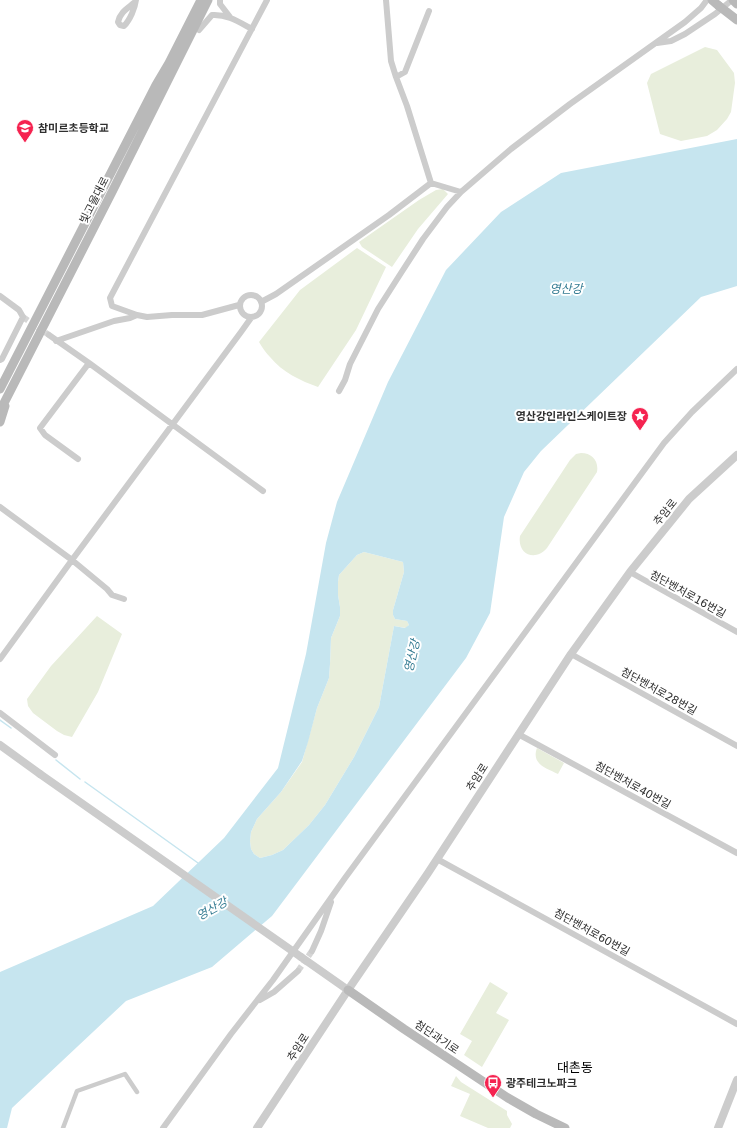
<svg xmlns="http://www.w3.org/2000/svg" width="737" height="1128" font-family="'DejaVu Sans','Noto Sans KR',sans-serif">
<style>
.green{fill:#e8eedc}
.water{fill:#c6e5ef;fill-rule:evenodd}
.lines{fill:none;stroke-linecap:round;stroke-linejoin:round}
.stream{stroke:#c6e5ef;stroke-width:1.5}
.minor-tunnel{stroke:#d5d5d5;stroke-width:6;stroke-dasharray:6 3;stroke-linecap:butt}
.pedestrian{stroke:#ccc;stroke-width:4.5}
.minor{stroke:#ccc;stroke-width:6}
.tertiary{stroke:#ccc;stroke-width:8}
.secondary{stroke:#b9b9b9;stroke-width:9}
.tertiary-bridge{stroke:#ccc;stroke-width:8}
.secondary-bridge{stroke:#b9b9b9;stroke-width:9}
.labels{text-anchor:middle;stroke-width:4;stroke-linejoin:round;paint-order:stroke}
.poi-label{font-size:11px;font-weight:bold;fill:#2f2f2f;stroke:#fff;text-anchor:start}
.street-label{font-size:11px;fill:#2f2f2f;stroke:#fff}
.water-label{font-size:12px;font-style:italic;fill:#337b92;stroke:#fff}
.quarter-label{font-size:13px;fill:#000;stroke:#fff}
</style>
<rect width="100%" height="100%" fill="#fff"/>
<path class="green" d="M705,47L717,50L734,73L735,83L731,112L727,119L717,130L707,136L681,141L660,134L647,83L651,74Z
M443,189L448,194L418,229L392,267L362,247L359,242L419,200L436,190Z
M357,248L386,267L356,330L318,387C301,381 282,372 270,357C266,353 262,347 259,342L300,290Z
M581,453C592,453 599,461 597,472L547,548C535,562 517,554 520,536L570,460L576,454Z
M364,552L403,562L404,572L393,610V615L395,619L407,621L409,625L406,628L394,626L379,707L354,757L325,805L309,825L283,850L272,855L260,858L254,854L251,849L250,841L251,832L257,819L281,792L302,762L317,708L329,678L330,664L331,638L340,616V607L338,595V582L339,575L357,555Z
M97,616L122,634L98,692L72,737L64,735L57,731L33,713L28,706L27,699L51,666Z
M537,748L564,763L558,774C546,768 531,764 537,748Z
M490,982L508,993L496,1013L509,1020L482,1067L464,1055L472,1041L460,1034Z
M456,1076L461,1082L507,1111V1115L512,1124L510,1128H488L460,1116L470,1094L451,1086Z"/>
<path class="water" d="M737,139V286L701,297L541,451L524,472L504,517L490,613L466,658L272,916L212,967L126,1001L12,1108L7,1128H0V972L153,906L224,838L278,768L306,654L326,543L337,502L388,382L446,270L501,212L561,173ZM364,552L403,562L404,572L393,610V615L395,619L407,621L409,625L405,628L394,626L379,707L354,757L325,805L309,825L283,850L272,855L260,858L254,854L251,849L250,841L251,832L257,819L281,792L302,761L308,742L317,708L329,678L330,664L331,638L340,616V607L338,595V582L339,575L357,555Z"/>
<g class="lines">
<path class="stream" d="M0,720L11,728
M56,760L80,779
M85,782L198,863"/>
<path class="minor-tunnel" d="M23,317L49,335
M298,971L312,951"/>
<path class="pedestrian" d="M63,1128L77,1091L125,1074L137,1092"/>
<path class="minor" d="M220,0V4L230,17
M386,0L391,61L396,77L407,106L431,183
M135,2C128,8 120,12 118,22L120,25L124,26C130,20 135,8 136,0
M199,30L212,15C227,14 239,22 252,29
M657,43L671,41L685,34L715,14L732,0
M396,77L405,72L429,11
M240 306a11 11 0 1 1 22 0a11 11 0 1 1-22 0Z
M0,296L19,310L23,317L2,359L0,360
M261,302L276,294L389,215L431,183L461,192
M137,315L112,306L110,298L267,0
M49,335L89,363
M56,341L114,321L130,318L137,315L147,317L172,315H202L239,305
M339,391L345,380L350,364L378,309L401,273L423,239L447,207L461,192L511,149L570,104L685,22L701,8L707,0
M78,459L45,435L40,428L89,363L263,491
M0,507L72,560L107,589L112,595L124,599
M630,572L737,632
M571,654L737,746
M0,659L72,560L241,332L251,318
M0,713L55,755
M518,734L737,853
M437,859L737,1024
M312,951L321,931L331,902
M260,1000L274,992L298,971
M163,1128L231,1034L273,980L345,878L664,443L692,412L737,369"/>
<path class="tertiary" d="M0,745L40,774
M301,957L348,990
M257,1128L348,990L428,873L571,654L630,572L689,499L737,455
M718,1128L737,1080"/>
<path class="secondary" d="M712,0L719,6
M733,0L737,4
M0,389L156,85L169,63L201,0
M0,411L113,190L208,0
M0,422L5,406
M348,990L404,1029L508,1098L536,1114L565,1128"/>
<path class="tertiary-bridge" d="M40,774L301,957"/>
<path class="secondary-bridge" d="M719,6L737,20"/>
</g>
<defs>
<symbol id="school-pin" viewBox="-11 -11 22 30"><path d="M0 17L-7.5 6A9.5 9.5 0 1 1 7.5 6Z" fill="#f52350" stroke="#fff"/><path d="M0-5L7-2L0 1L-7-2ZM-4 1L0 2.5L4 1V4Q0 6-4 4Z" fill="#fff"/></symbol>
<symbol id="sight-pin" viewBox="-11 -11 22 30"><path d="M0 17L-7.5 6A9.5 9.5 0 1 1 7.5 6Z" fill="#f52350" stroke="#fff"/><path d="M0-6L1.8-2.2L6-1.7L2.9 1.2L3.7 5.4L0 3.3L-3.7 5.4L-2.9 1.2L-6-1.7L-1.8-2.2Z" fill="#fff"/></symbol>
<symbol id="bus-pin" viewBox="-11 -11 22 30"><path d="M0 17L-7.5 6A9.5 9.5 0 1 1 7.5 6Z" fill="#f52350" stroke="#fff"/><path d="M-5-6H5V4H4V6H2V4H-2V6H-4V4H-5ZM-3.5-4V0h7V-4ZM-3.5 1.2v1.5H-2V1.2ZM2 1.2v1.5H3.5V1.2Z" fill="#fff"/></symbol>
</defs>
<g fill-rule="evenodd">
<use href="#school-pin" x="15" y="118" width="20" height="27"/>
<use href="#sight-pin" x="630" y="406" width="20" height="27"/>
<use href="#bus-pin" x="483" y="1073" width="20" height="27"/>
</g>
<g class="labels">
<g class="poi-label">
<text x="38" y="132">참미르초등학교</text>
<text x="627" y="420" text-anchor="end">영산강인라인스케이트장</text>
<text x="506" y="1087">광주테크노파크</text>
</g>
<g class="street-label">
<text transform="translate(94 200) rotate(-63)" y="4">빛고을대로</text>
<text transform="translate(665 512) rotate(-51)" y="4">추암로</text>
<text transform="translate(688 594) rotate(29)" y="4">첨단벤처로16번길</text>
<text transform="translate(659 691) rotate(29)" y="4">첨단벤처로28번길</text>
<text transform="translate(477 777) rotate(-57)" y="4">추암로</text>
<text transform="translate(633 785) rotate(29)" y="4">첨단벤처로40번길</text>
<text transform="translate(592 932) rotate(29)" y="4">첨단벤처로60번길</text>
<text transform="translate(437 1037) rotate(34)" y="4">첨단과기로</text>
<text transform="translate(298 1047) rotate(-57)" y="4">추암로</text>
</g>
<g class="water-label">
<text x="566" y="293">영산강</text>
<text transform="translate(412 656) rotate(-77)" y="4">영산강</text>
<text transform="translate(212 909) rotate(-29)" y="4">영산강</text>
</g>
<g class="quarter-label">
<text x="575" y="1072">대촌동</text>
</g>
</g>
</svg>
